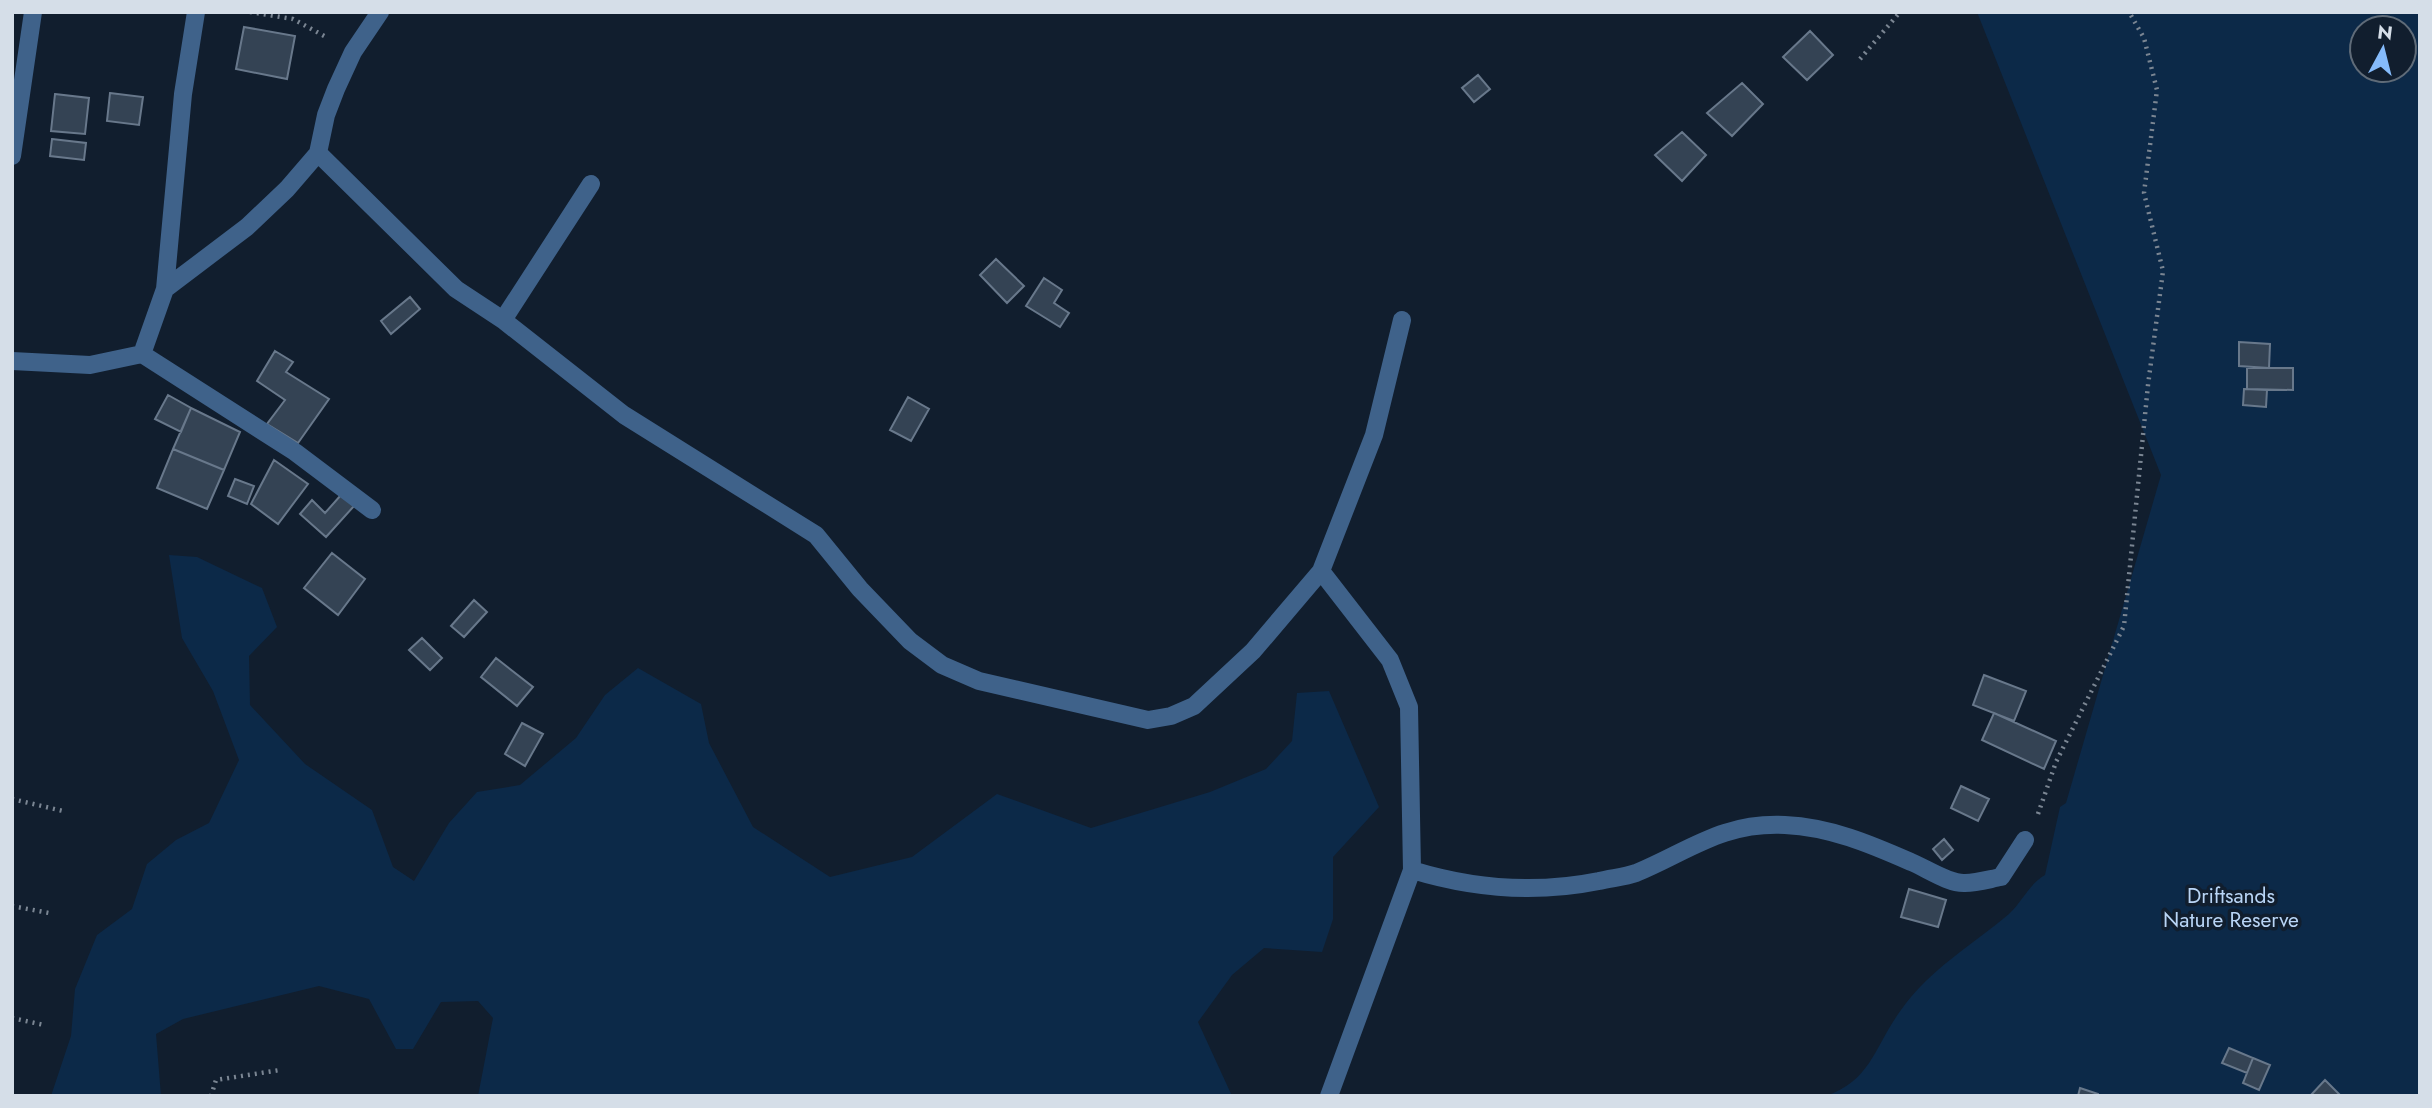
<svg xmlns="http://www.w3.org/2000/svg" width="2432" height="1108" font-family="Jost,sans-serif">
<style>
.green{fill:#0c2948;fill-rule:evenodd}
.building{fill:#344354;stroke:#68788b;stroke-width:2}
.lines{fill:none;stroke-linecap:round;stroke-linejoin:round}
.path{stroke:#7b8693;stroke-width:4.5;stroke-dasharray:2 5;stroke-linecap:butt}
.street{stroke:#3f628a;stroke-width:18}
.labels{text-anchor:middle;stroke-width:7;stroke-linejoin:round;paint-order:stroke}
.park-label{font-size:21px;fill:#b9d5f6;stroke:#111e2e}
</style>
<rect width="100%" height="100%" fill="#111e2e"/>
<path class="green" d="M1977,12H2420V1096H1826C1872,1080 1875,1045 1901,1010C1929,970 1972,945 2009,914C2022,902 2029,884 2045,875L2060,807L2066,803L2161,475ZM2362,28H2404V70H2362Z
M169,555L197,557L262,588L277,627L249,656L250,705L305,764L372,810L393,867L414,881L449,823L477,792L520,785L576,738L605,695L638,668L701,704L709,743L753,827L830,877L912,857L997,794L1091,828L1210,792L1266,769L1292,741L1297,693L1329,691L1379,807L1333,857V919L1322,952L1264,948L1232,975L1198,1022L1232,1096H478L493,1018L478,1001L441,1002L413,1049H396L369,999L319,986L183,1019L156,1034L161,1096H51L71,1036L75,989L97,935L132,909L147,864L176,840L209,823L239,760L213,691L182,638Z"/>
<path class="building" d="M244,27L295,36L287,79L236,69Z
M1810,31L1833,55L1807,80L1783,57Z
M1478,75L1490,89L1474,102L1462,88Z
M1742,83L1763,104L1732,136L1707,113Z
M110,93L143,97L139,125L107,121Z
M55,94L89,98L85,134L51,131Z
M1682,132L1706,155L1682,181L1655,155Z
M52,139L86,143L84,160L50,156Z
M996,259L1024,286L1007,303L980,275Z
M1044,278L1062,290L1054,303L1069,313L1060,327L1026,306Z
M410,297L420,309L391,334L381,321Z
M2239,342L2270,344L2269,368L2239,366Z
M275,351L293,362L286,372L329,399L298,443L267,424L285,400L257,381Z
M2247,368H2293V390L2247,389Z
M2244,389L2267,390L2266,407L2243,405Z
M168,395L191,408L181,432L155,419Z
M908,397L929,409L911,441L890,430Z
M191,408L240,432L224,470L173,449Z
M173,449L224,470L207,509L157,488Z
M274,460L308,484L278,524L251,504Z
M235,479L254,486L247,504L228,496Z
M341,495L354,506L326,537L300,514L312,500L325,513Z
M332,553L365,579L338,615L304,588Z
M474,600L487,612L464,637L451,626Z
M422,638L442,658L430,670L409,650Z
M496,658L533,687L517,706L481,677Z
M1984,675L2026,691L2014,721L1973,705Z
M1994,713L2056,741L2044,769L1982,740Z
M522,723L543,734L525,766L505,754Z
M1961,786L1989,799L1978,821L1951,808Z
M1944,839L1953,850L1942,860L1933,849Z
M1909,889L1946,900L1938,927L1901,917Z
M2229,1048L2253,1058L2247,1073L2222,1063Z
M2253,1058L2270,1065L2259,1090L2243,1083Z
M2325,1080L2341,1096H2310Z
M2080,1088L2098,1094V1096H2078Z"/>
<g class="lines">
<path class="path" d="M250,12L293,19L328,38
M1860,59L1900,12
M12,799L63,811
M2038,814L2056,762L2124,626L2148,385L2163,271L2144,193L2157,90L2144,38L2129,12
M12,906L49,913
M12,1018L44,1025
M211,1096L216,1080L280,1070"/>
<path class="street" d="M318,153L456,289L503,320L591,184
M12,156L33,12
M165,289L247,227L287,189L318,153L326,115L336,89L353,52L380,12
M503,320L624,415L816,535L860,589L910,641L942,665L979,681L1148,720L1171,716L1194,706L1253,651L1321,571L1374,435L1402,320
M142,354L295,452L372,510
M12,361L90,365L142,354L165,289L183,94L196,12
M1321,571L1390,660L1409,707L1412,870C1474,889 1535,894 1599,881C1611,878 1625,877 1636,873C1689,851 1722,822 1785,825C1830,827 1870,844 1911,862C1926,868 1949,884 1965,883C1977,883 1990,879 2001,877L2025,840
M1329,1096L1412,870"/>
</g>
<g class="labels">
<g class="park-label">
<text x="2231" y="903">Driftsands<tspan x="2231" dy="24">Nature Reserve</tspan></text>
</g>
</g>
<rect width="2432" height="1108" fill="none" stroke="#d5dee8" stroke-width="28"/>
<g transform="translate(2383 49) rotate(7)"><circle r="33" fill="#111e2e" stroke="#5f6b78" stroke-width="2"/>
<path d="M0-5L12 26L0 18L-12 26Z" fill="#85bbfb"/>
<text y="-10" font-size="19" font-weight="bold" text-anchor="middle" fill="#d5dee8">N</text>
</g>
</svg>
